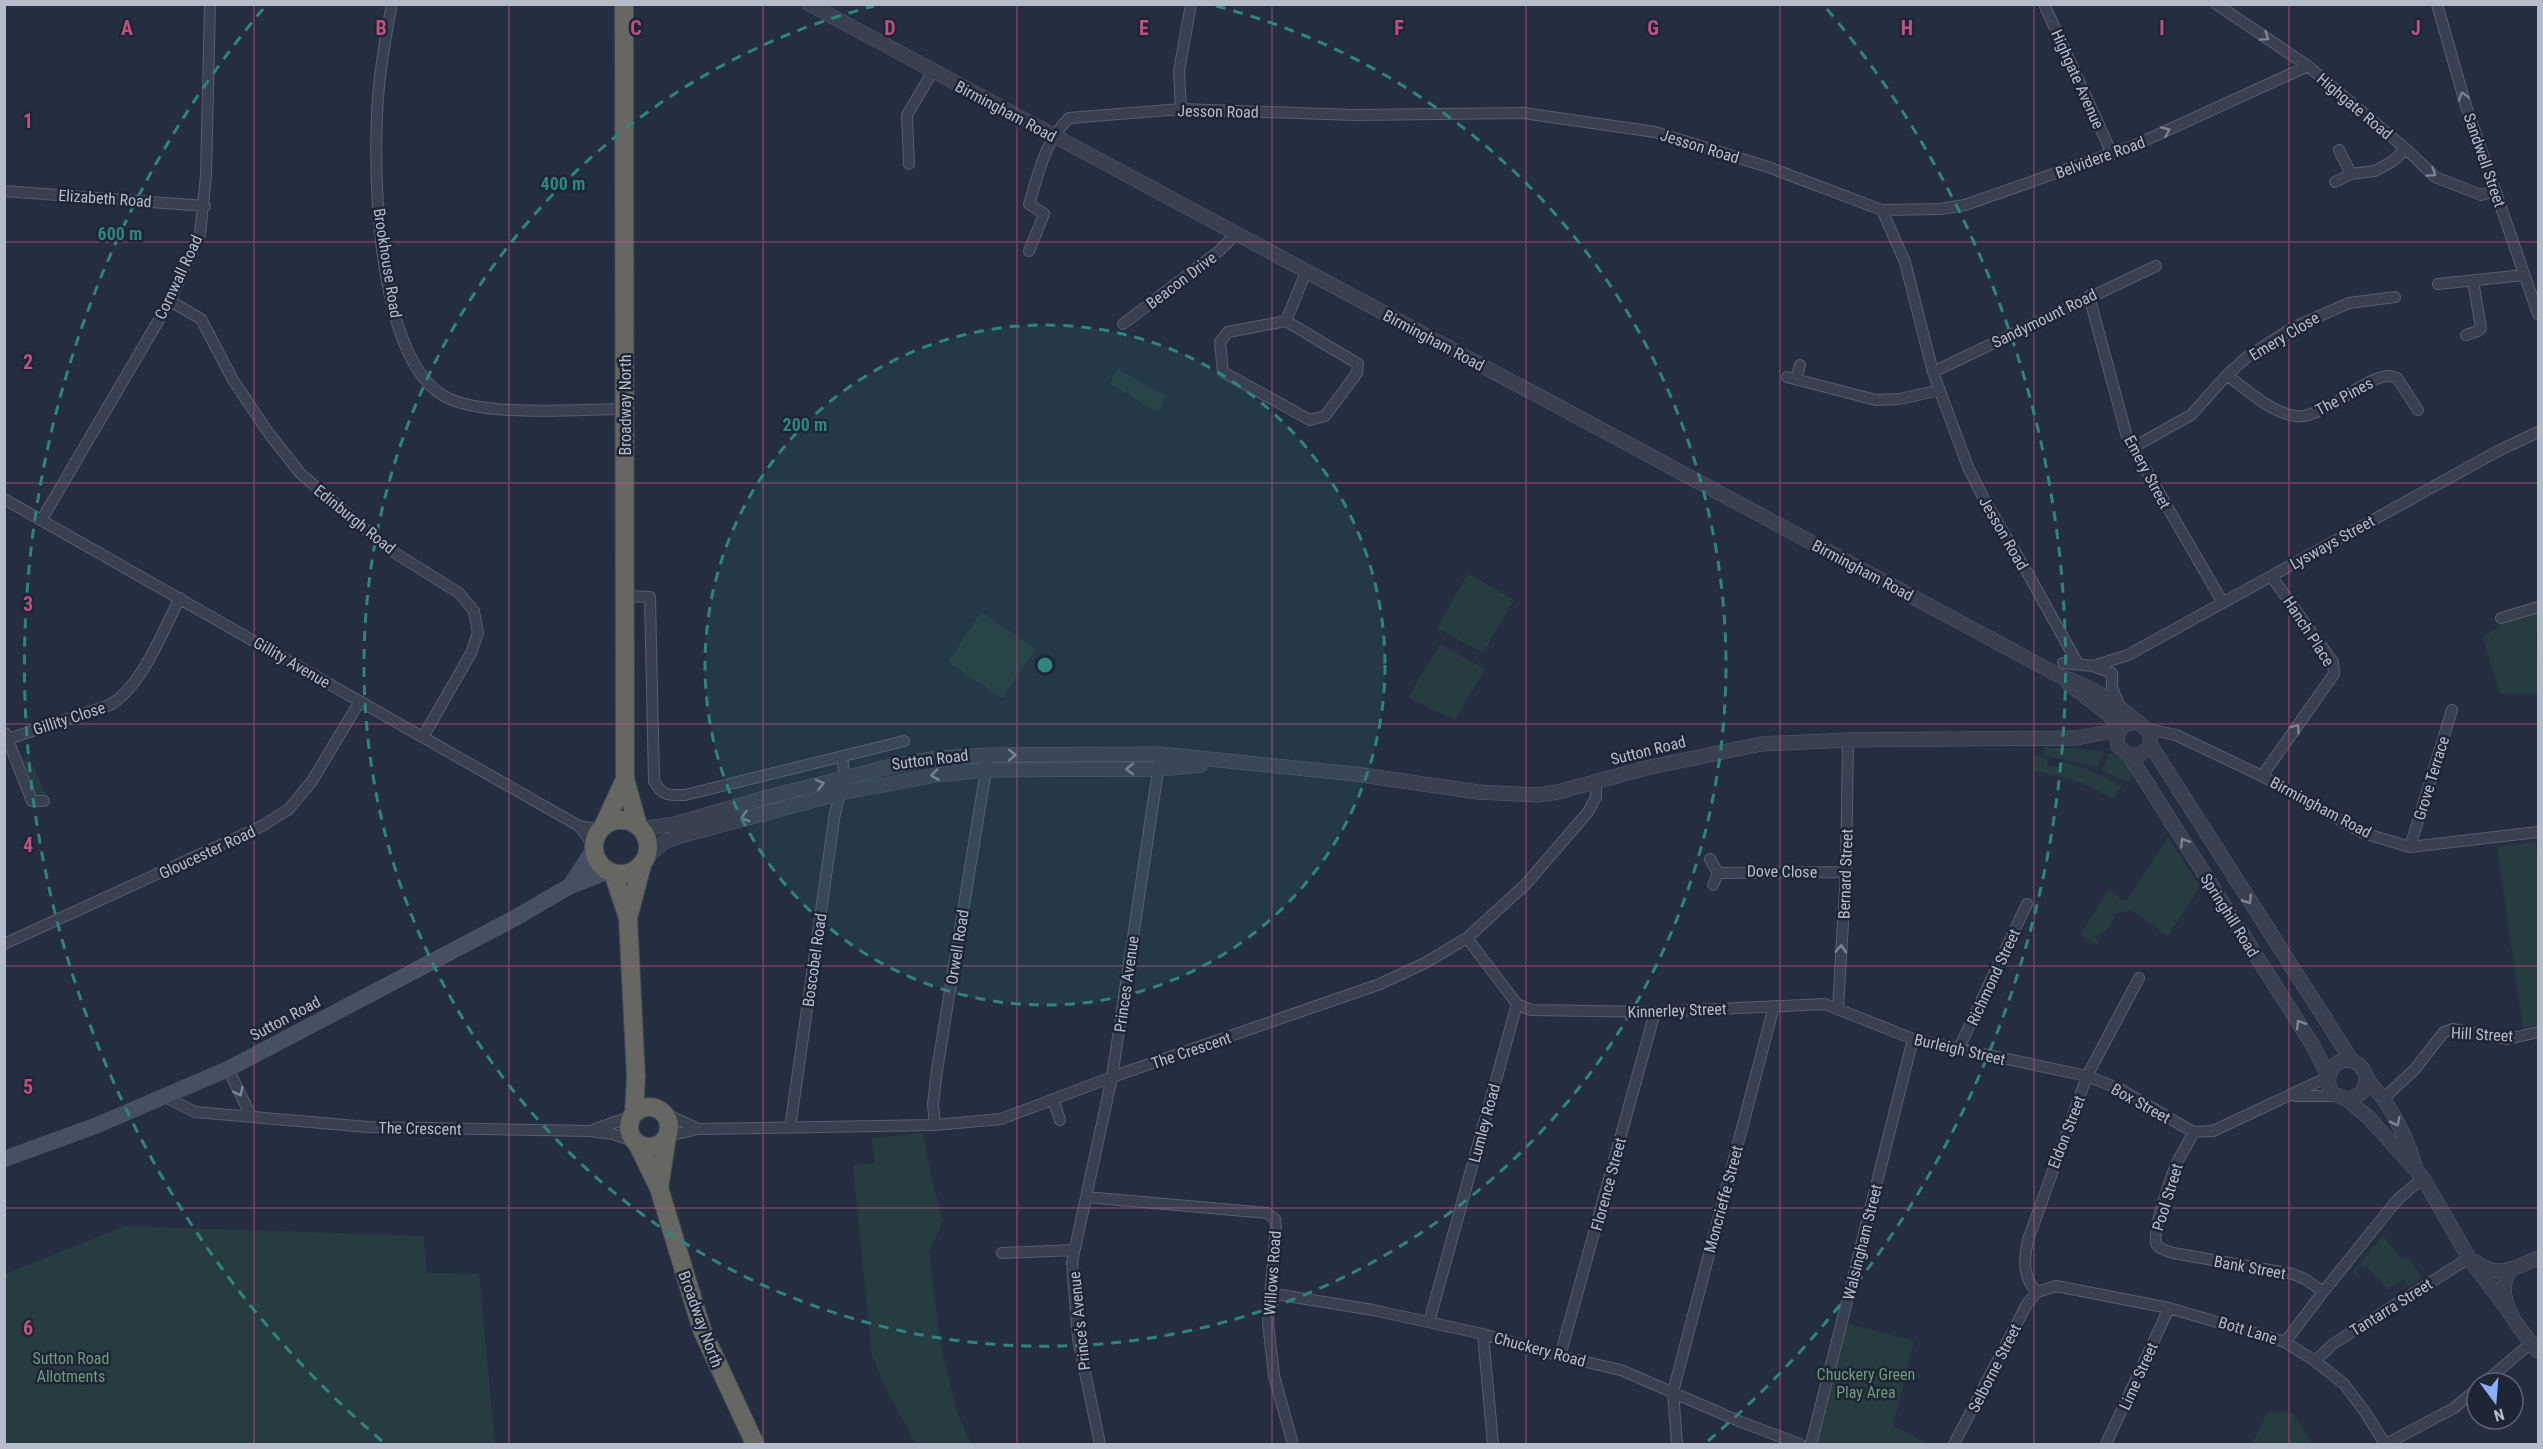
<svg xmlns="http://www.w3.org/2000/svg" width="2543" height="1449" font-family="'Roboto Condensed',sans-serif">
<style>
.green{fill:#273c41}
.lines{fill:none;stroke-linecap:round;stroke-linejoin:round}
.minor-casing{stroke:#575e6d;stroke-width:12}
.tertiary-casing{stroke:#575e6d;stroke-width:15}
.secondary-casing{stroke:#575e6d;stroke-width:16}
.trunk-casing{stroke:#414857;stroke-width:20}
.minor{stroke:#394050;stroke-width:10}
.tertiary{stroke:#394050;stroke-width:14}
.secondary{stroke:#474f63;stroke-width:15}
.trunk{stroke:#666663;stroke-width:18}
.oneway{stroke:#7d8493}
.grid{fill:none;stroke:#bd5182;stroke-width:1.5;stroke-opacity:0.55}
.ring{fill:none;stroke:#308480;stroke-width:3;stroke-dasharray:10 8}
.labels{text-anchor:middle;stroke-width:5;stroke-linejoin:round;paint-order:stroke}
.street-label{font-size:16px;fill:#b5bcca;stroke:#1e2535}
.park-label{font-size:16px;fill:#6c9c7b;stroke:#1e2535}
.grid-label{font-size:20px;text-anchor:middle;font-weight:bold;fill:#bd5182;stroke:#1e2535;stroke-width:5;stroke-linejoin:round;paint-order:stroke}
.centre{fill:#308480;stroke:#1e2535;stroke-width:3}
.ring-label{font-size:18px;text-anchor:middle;font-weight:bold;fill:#308480;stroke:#1e2535;stroke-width:5;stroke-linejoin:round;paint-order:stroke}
</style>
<rect width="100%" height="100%" fill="#242e40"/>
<path class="green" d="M1118,369L1167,397L1158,412L1110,384Z
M1468,573L1514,600L1483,653L1437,628Z
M981,612L1036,649L1002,698L948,662Z
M2538,612V631L2536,632L2538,694L2500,693L2483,638L2502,623Z
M1440,644L1485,669L1455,720L1408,697Z
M2044,747L2104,751L2098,767L2044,755Z
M2113,753L2126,763L2135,775L2125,782L2102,770L2109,754Z
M2035,756L2047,758L2048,766L2059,767L2061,761L2086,769L2122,785L2113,799C2088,783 2063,776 2033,771Z
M29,757L46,795L41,797L32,792L19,761Z
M2168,837L2200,887L2168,936L2131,910L2113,914L2114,919L2107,930L2094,937L2099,942L2097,945L2081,935L2108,890L2126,902Z
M2536,841L2538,881V1025L2523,1029L2497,847Z
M923,1133L932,1180L943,1221L929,1252L940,1342L958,1415L971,1444H916L885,1387L872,1356L853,1165L874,1163L872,1138Z
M125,1226L423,1236L427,1273L479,1274L495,1443L493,1444H5V1274Z
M2383,1235L2402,1260L2408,1257L2422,1278L2408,1287L2403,1279L2387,1290L2378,1276L2376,1278L2367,1266L2363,1268L2360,1265L2356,1271L2361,1278L2352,1273Z
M1845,1323L1914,1341L1893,1425L1928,1444H1815Z
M2292,1412L2312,1444H2252L2267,1413Z"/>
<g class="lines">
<defs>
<path id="minor" d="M392,4C387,28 383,53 380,77C371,150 373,355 444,396C482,418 578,409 625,409
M2044,4L2112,154
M2216,4L2308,66L2406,149L2435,177L2481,195L2495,191
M2437,4L2466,106L2538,314
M1181,109L1179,71L1191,4
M2339,150L2351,174
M909,164L907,115L933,71
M2335,182L2351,174L2375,171L2393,161L2406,149
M4,191L205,206
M1882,210L1905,262L1933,372L1968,467L1986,503L2027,572L2078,664
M1029,251L1044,214L1029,204C1039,173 1044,142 1069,118L1181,109L1354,115L1523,113L1655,132L1768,167L1882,210L1940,209L1965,205L2133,146L2308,66
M2438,284L2524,275
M2089,296L2127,437L2223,603
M170,301L201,319L233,380L270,435L301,474L387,548L459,593L474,611L478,633L471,653L423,737
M1286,321L1228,332L1220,342L1223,372L1310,420L1325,416L1357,373L1358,364L1286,321L1306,272
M1123,324L1219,251L1236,234
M2466,335L2478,331L2481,328L2473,281
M1933,372L2156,266
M2227,375C2247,390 2270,412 2295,416C2325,421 2374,365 2397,378L2418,410
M1787,377L1876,400L1899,399L1940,390
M1796,379L1800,365
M2132,448L2191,415L2227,375L2247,357L2292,328L2349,303L2395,297
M4,499L579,826L601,830
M42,519L170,301L200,234L206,175L210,4
M625,596L650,597L654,781C663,797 669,795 685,795L904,741
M2501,618L2538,607
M2063,663L2093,666L2112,673V687L2119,705
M2093,666L2128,655L2498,451L2538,432
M2148,729L2176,735L2262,776L2363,833L2410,847L2538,832
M5,733L32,801H44
M8,739L110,705C143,685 162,632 180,598
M2262,776L2334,674L2333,662L2271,576
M579,826L594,846
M2410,847L2452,710
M1710,859L1718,873L1713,885
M1718,873L1846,872
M1467,938L1517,1004L1531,1010L1655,1012L1825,1004L1913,1039L2087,1076L2120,1089L2193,1132L2213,1131L2328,1077
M4,944L262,826L289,809L312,781L360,701
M1838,1008L1846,872L1848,740
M1958,1050L2027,904
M228,1069L251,1116
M2295,1096H2336
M165,1097L195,1112L368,1127L590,1131L613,1134L636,1142
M1053,1099L1060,1120
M2383,1099L2415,1069L2444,1032L2453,1029L2508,1039L2538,1032
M664,1113L698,1129
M935,1125L933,1104L937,1070L987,764
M790,1128L835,813L845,777L842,757
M593,1130L632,1116
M2193,1132C2189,1144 2181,1153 2176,1165C2171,1177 2150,1235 2157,1245C2160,1250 2168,1251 2173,1253L2293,1274L2305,1279L2323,1292
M668,1136L698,1129L935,1125L1001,1119L1112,1077L1380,984L1425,963L1467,938L1525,885L1588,812L1596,797V782
M1086,1197L1267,1213L1275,1219L1276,1227L1268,1322L1274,1376L1293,1444
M1002,1253L1074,1250
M2037,1292L2056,1286L2169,1308L2285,1342L2315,1361L2344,1384L2365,1412L2385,1444
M2037,1292C2022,1277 2024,1259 2028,1240L2087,1076L2139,978
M1269,1293L1373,1310L1483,1334L1560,1356L1621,1370L1741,1422L1800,1444
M1429,1322L1517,1004
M1483,1334L1493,1444
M2285,1342L2323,1292L2398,1199L2423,1178
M1560,1356L1655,1012
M2315,1361L2333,1344L2469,1258
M2484,1383L2531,1343
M1100,1444L1078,1339L1072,1262L1112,1077L1159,764
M1677,1444L1673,1392L1774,1006
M1811,1444L1913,1039
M1954,1444L2027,1304L2037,1292
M2106,1444L2169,1308
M2386,1444L2454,1408L2477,1389"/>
<path id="tertiary" d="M809,4L2060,676C2090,686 2111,700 2135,720C2144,727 2154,732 2149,746C2145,754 2137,756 2129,755L2118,746L2117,735L2123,725L2138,722
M2068,683L2107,713L2121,728
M2150,744L2352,1061
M2129,755L2312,1044L2328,1075
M641,829L675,824L768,797L892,766L938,758L989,755L1160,754L1355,774L1478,792L1537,795L1558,792L1646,768L1761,744L1848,740L2076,738L2119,730
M646,857L664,842L680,836L841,793L936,775L986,770L1158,769L1201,765
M2367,1079L2362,1093L2348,1100L2332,1093C2321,1074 2339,1051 2358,1064C2364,1068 2365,1074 2368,1080C2372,1086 2378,1092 2383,1098C2396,1118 2409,1143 2415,1166
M2348,1100L2369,1118L2423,1178L2469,1258L2513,1317
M2474,1261C2499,1280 2513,1268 2538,1258
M2509,1272C2493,1299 2521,1331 2538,1351"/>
<path id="secondary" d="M570,886L594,849
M4,1159L95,1126L228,1069L515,918L570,886L609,871"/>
<path id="trunk" d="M624,4L625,779L638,826
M594 847a27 27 0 1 1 54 0a27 27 0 1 1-54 0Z
M603,827L625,779
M613,873L628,918
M629 1127a20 20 0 1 1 40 0a20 20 0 1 1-40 0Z
M634,1114L636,1077L628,918L642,865
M637,1143L659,1188L702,1330L755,1444
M659,1188L667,1137"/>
</defs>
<use href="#minor" class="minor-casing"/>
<use href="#tertiary" class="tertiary-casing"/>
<use href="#secondary" class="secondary-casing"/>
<use href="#trunk" class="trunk-casing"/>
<use href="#minor" class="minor"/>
<use href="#tertiary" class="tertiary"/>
<use href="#secondary" class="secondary"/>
<use href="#trunk" class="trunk"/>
</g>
<defs><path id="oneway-chevron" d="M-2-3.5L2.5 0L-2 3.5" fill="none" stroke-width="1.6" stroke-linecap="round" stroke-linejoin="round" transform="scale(1.5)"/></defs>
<g class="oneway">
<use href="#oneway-chevron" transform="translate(2265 37) rotate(34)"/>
<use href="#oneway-chevron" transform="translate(2463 96) rotate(-106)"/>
<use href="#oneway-chevron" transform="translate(2166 131) rotate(-24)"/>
<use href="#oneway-chevron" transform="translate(2432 173) rotate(35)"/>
<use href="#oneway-chevron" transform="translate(2296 728) rotate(-55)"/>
<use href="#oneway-chevron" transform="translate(1012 755)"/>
<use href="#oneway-chevron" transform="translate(1130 769) rotate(180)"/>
<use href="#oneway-chevron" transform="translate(935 775) rotate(173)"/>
<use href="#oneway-chevron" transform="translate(820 784) rotate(-14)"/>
<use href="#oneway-chevron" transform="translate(745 817) rotate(164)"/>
<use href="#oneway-chevron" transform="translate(2184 842) rotate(-122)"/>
<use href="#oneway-chevron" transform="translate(2248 900) rotate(57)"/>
<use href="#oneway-chevron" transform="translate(1841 949) rotate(-87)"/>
<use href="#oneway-chevron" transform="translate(2300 1024) rotate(-122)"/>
<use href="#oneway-chevron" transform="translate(239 1092) rotate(64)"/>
<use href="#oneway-chevron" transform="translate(2396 1122) rotate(63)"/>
</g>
<path class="grid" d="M254,4V1444M509,4V1444M763,4V1444M1017,4V1444M1272,4V1444M1526,4V1444M1780,4V1444M2034,4V1444M2289,4V1444M4,242H2538M4,483H2538M4,724H2538M4,966H2538M4,1208H2538"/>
<circle cx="1045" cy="665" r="340" fill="#308480" fill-opacity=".12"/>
<g class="ring">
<circle cx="1045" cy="665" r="340"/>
<path d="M1216 6A681 681 0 1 1 874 6"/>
<path d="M382 1441A1021 1021 0 0 1 263 9M1827 9A1021 1021 0 0 1 1708 1441"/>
</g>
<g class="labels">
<g class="street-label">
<text transform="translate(2078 79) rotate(66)" y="6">Highgate Avenue</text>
<text transform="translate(2355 106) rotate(40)" y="6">Highgate Road</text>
<text transform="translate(1006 111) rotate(28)" y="6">Birmingham Road</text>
<text transform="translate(1218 111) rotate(1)" y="6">Jesson Road</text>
<text transform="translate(1700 146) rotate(17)" y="6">Jesson Road</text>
<text transform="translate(2100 157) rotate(-20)" y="6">Belvidere Road</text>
<text transform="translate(2485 160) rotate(71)" y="6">Sandwell Street</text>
<text transform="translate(105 198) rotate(4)" y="6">Elizabeth Road</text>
<text transform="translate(388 263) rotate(81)" y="6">Brookhouse Road</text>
<text transform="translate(178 277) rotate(-65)" y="6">Cornwall Road</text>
<text transform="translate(1181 280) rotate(-37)" y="6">Beacon Drive</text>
<text transform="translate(2044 318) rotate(-26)" y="6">Sandymount Road</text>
<text transform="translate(2284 336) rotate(-31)" y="6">Emery Close</text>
<text transform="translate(1434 340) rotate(28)" y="6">Birmingham Road</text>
<text transform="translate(2344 396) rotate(-28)" y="6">The Pines</text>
<text transform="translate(625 405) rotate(-90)" y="6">Broadway North</text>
<text transform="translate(2148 472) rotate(62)" y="6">Emery Street</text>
<text transform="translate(355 519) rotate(39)" y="6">Edinburgh Road</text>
<text transform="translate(2004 533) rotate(60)" y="6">Jesson Road</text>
<text transform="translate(2332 542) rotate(-29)" y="6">Lysways Street</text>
<text transform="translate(1863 570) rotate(28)" y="6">Birmingham Road</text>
<text transform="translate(2309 631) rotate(57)" y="6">Hanch Place</text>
<text transform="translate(292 662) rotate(30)" y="6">Gillity Avenue</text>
<text transform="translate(69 718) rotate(-18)" y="6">Gillity Close</text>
<text transform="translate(1648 750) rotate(-14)" y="6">Sutton Road</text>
<text transform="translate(930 759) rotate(-7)" y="6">Sutton Road</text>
<text transform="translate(2431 778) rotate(-73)" y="6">Grove Terrace</text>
<text transform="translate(2321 807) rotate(28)" y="6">Birmingham Road</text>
<text transform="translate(207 852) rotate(-25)" y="6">Gloucester Road</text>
<text transform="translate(1782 871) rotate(1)" y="6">Dove Close</text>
<text transform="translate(1845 874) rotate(-88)" y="6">Bernard Street</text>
<text transform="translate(2230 915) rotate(58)" y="6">Springhill Road</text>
<text transform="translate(957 947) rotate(-81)" y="6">Orwell Road</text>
<text transform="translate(814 960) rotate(-82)" y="6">Boscobel Road</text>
<text transform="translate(1993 977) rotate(-65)" y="6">Richmond Street</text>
<text transform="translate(1126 984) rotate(-82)" y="6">Princes Avenue</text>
<text transform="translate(1677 1010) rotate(-2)" y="6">Kinnerley Street</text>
<text transform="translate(285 1018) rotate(-28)" y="6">Sutton Road</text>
<text transform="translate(2482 1034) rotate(3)" y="6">Hill Street</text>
<text transform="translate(1960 1049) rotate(13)" y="6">Burleigh Street</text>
<text transform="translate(1191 1050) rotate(-19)" y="6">The Crescent</text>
<text transform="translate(2141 1103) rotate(29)" y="6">Box Street</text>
<text transform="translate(1484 1123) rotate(-75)" y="6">Lumley Road</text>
<text transform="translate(420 1128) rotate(1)" y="6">The Crescent</text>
<text transform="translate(2066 1132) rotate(-69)" y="6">Eldon Street</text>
<text transform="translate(1608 1184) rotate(-75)" y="6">Florence Street</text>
<text transform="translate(2167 1197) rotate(-73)" y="6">Pool Street</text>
<text transform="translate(1723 1199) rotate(-75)" y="6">Moncrieffe Street</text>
<text transform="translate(1862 1242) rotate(-76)" y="6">Walsingham Street</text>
<text transform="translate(2250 1267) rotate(10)" y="6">Bank Street</text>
<text transform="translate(1272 1273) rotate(-86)" y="6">Willows Road</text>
<text transform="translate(2391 1307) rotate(-32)" y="6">Tantarra Street</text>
<text transform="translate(701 1319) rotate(70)" y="6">Broadway North</text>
<text transform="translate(1079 1321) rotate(-96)" y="6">Prince's Avenue</text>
<text transform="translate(2248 1330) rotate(17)" y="6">Bott Lane</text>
<text transform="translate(1540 1349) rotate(15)" y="6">Chuckery Road</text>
<text transform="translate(1994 1368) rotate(-63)" y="6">Selborne Street</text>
<text transform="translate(2138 1376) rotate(-66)" y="6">Lime Street</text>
</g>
<g class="park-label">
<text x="71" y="1364">Sutton Road<tspan x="71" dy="18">Allotments</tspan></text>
<text x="1866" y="1380">Chuckery Green<tspan x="1866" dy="18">Play Area</tspan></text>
</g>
</g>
<g class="grid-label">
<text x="127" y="35">A</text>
<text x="381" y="35">B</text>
<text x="636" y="35">C</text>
<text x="890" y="35">D</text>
<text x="1144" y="35">E</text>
<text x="1399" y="35">F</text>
<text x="1653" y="35">G</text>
<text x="1907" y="35">H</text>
<text x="2162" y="35">I</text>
<text x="2416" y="35">J</text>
<text x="28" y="128">1</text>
<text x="28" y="369">2</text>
<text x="28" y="611">3</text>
<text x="28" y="852">4</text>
<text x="28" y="1094">5</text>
<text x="28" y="1335">6</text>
</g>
<circle cx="1045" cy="665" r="9" class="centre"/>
<g class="ring-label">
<text x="563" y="190">400 m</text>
<text x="120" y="240">600 m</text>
<text x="805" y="431">200 m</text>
</g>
<rect width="2543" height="1449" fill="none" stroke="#b5bcca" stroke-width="12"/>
<g transform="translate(2495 1401) rotate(164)"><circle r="28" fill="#1e2535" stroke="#5a6171" stroke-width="1.5"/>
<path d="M0-4.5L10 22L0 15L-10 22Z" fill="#8badfa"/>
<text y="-9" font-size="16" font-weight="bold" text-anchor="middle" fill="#b5bcca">N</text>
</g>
</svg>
